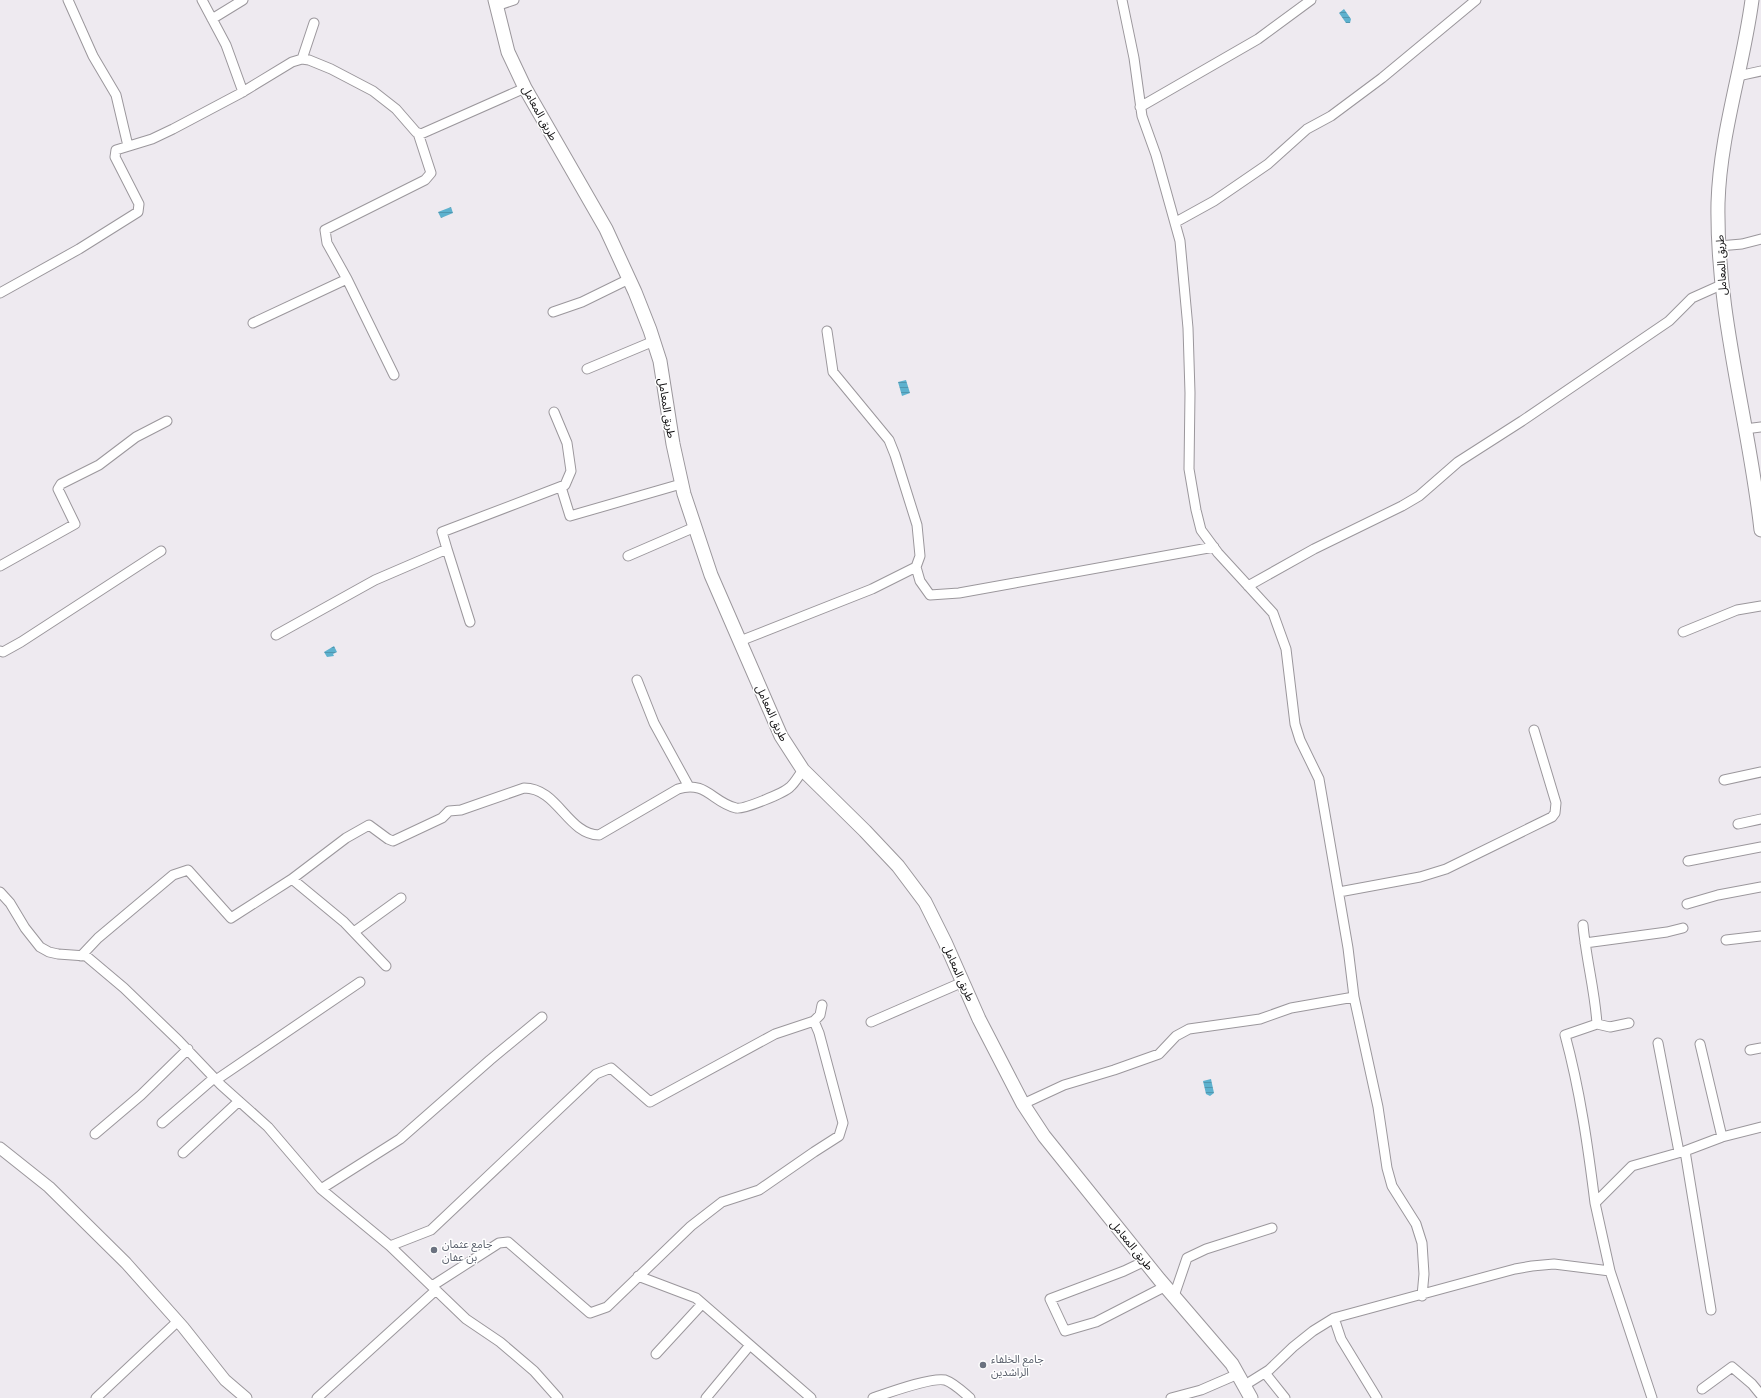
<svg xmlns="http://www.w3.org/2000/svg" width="1761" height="1398" font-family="'Exo 2','Noto Sans Arabic',sans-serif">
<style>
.water{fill:url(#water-rules)}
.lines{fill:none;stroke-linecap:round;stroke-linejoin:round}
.minor-casing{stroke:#9b979c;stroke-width:11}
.tertiary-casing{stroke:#9b979c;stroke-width:13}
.secondary-casing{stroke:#9b979c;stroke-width:15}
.minor{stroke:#fff;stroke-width:9}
.tertiary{stroke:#fff;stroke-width:11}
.secondary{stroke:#fff;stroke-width:13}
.worship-dot{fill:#6b7280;stroke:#fff;stroke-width:1.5}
.labels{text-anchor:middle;stroke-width:3;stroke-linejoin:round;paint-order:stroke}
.street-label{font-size:11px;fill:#0d0c0e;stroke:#fff}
.worship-label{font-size:11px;fill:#5b616d;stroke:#fff;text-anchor:start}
</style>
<defs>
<pattern id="water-rules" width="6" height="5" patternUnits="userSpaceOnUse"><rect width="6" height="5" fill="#5db1ce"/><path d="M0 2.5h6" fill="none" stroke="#5097b0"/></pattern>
</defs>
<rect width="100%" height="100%" fill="#eeeaf0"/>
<path class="water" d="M1344,9L1351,19L1350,23H1346L1339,13Z
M451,207L453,213L441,218L438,212Z
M906,380L910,393L902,396L898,382Z
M334,646L337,652L333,654L334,656L327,657L324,652Z
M1211,1079L1214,1093L1210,1096L1206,1094L1203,1081Z"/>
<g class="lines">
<defs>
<path id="minor" d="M68,0L93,56L116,95L128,146
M202,0L226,45L243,92
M1122,0L1134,58L1142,116L1156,155L1180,241L1188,328L1190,393L1189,469L1196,510L1201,530L1218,553L1273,613L1286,649L1295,724L1300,740L1319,779L1348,948L1354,997L1378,1107L1387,1168L1392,1186L1416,1224L1422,1243L1424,1274L1422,1296
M496,6L514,0
M212,19L243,0
M302,59L314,23
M1738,76L1761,71
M1140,107L1258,39L1311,0
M1176,222L1214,201L1268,164L1307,129L1331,116L1382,78L1476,0
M1719,246L1742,244L1761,239
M347,279L394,375
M0,293L79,249L138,212L139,204L115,157L116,150L152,139L173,129L241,93L292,62L302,59L309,60L331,69L373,91L396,109L416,132L421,134L525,88
M553,312L582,302L629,279
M253,323L347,279L327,243L325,230L425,180L431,173L418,133
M827,331L833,372L889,440L895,455L917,525L920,556L916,567L920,581L930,595L959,593L1214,547
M587,369L654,341
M1745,429L1761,427
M561,487L570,516L681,484
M447,549L470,622
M628,556L695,527
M0,566L75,524L58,489L61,484L99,465L136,437L167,421
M1248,586L1314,549L1402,506L1419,496L1458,462L1522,421L1669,321L1692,298L1721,285
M1683,632L1737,610L1761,606
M276,635L375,580L447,549L442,532L565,485L571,471L567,443L554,412
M740,641L872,589L916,567
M0,651L3,652L21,642L161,551
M637,680L654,723L688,785
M1724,780L1761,772
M1738,824L1761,819
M1688,861L1761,847
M292,879L346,838L369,825L388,839L393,841L442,818L449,811L461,810L524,788C558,788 567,834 599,835L678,789C706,780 713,803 736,808C743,810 784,793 790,787C795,783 799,775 803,770
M0,892L10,903L25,928L40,947L49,952L58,954L86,956L124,988L179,1041L221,1085L268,1127L321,1189L390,1246L466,1319L500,1342L534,1371L558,1398
M1339,892L1420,877L1446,869L1552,817L1555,813L1556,803L1534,730
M1687,904L1718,895L1761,887
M1583,925C1586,959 1595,991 1597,1024L1565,1035C1580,1090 1588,1147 1595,1203
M354,932L401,898
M1726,940L1761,936
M1585,943L1667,932L1683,928
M81,956L98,938L173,875L188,870L231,918L292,879L344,922L386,966
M871,1022L963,982
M1597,1024L1610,1027L1629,1023
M1658,1043L1679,1152
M1700,1044L1722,1137
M1750,1050L1761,1048
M216,1080L360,982
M1023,1104L1064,1085L1114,1070L1159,1054L1176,1036L1189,1029L1260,1019L1291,1008L1354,997
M162,1123L214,1078
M95,1134L141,1095L188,1049
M1685,1151L1711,1310
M183,1153L239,1101
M321,1189L400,1139L490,1060L542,1017
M390,1246L431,1230L596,1074L611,1068L650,1102L775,1034L814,1021L820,1015L822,1005
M1145,1261L1124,1271L1050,1299L1065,1331L1096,1322L1166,1286
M1610,1271L1595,1203L1632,1166L1685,1151L1722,1137L1761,1127
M638,1276L696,1298L811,1398
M432,1286L499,1243L508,1242L590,1313L607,1307L691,1226L722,1202L759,1190L814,1152L839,1136L843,1123L819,1033L814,1021
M1174,1296L1187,1258L1206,1249L1272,1228
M1334,1318L1341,1339L1377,1398
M656,1354L702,1304
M1265,1373L1285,1398
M1245,1385L1269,1370L1293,1347L1313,1331L1334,1318L1515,1269L1532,1266L1554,1264L1610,1271L1652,1398
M1702,1389L1732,1367L1752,1384L1761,1395
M96,1398L178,1321
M317,1398L436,1290
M706,1398L750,1345
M873,1398C888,1393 931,1377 945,1380C954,1383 963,1392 970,1398
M1171,1398L1201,1390L1238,1374"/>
<path id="tertiary" d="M0,1148L49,1187L126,1263L183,1327L225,1380L246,1398"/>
<path id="secondary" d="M495,0L508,52L525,88L606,229L635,292L650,330L660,361L673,444L684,494L711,575L781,736L803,770L865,831L898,866L925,902L945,942L979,1019L1023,1104L1044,1136L1159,1279L1232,1364L1251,1398
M1752,0C1743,68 1720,134 1718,203C1716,315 1749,420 1761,530"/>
</defs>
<use href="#minor" class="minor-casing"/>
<use href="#tertiary" class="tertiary-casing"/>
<use href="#secondary" class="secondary-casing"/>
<use href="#minor" class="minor"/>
<use href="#tertiary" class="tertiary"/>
<use href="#secondary" class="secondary"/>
</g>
<g class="worship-dot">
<circle cx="434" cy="1250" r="4"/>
<circle cx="983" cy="1365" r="4"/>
</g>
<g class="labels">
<g class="street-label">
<text transform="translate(540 113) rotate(61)" y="4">طريق المعامل</text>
<text transform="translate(1721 265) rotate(-93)" y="4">طريق المعامل</text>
<text transform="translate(667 408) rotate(81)" y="4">طريق المعامل</text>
<text transform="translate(772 713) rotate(65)" y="4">طريق المعامل</text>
<text transform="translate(959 973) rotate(66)" y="4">طريق المعامل</text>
<text transform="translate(1132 1245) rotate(51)" y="4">طريق المعامل</text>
</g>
<g class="worship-label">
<text x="442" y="1248">جامع عثمان<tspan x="442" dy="13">بن عفان</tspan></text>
<text x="991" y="1363">جامع الخلفاء<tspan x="991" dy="13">الراشدين</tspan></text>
</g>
</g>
</svg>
